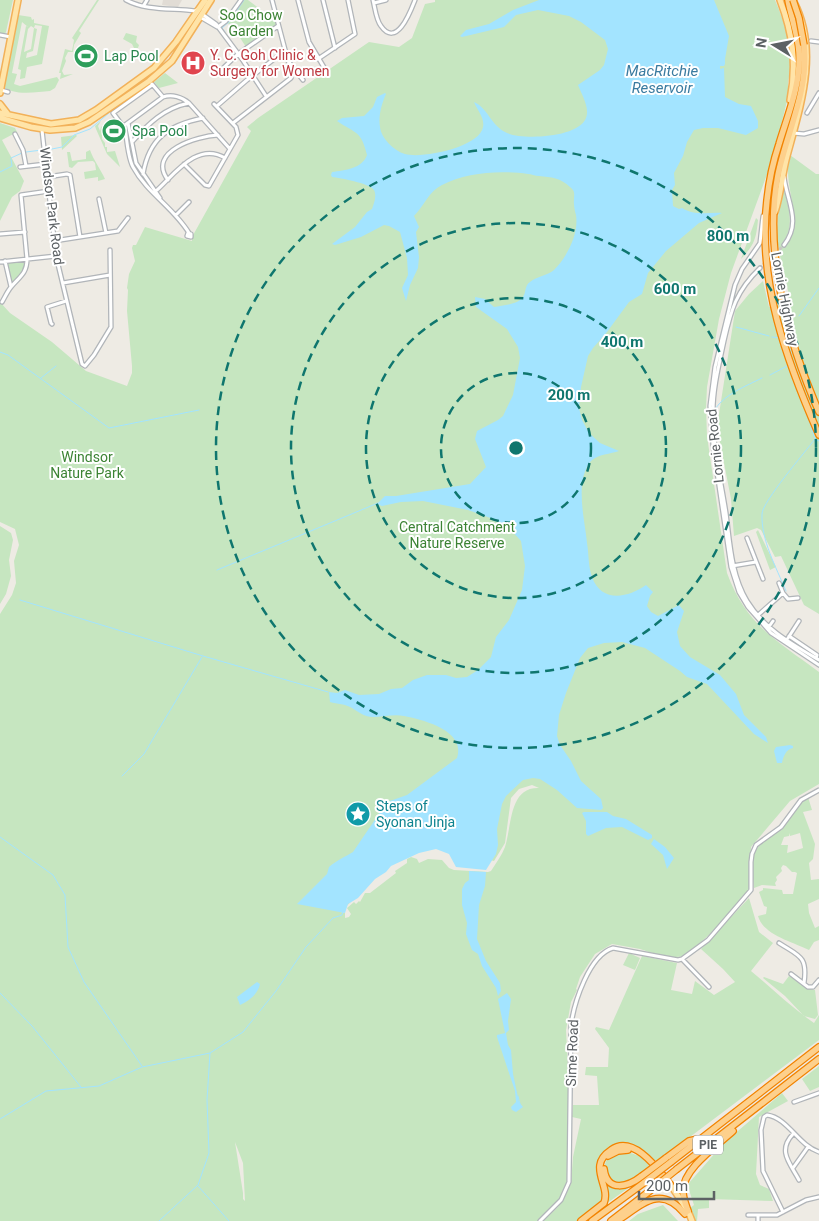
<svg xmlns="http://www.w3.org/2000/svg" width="819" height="1221" font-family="Roboto,sans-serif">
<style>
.education{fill:#e1dcd5}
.green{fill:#c6e6c0;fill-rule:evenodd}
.water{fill:#a3e4ff}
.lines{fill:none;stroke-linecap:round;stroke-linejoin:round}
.stream{stroke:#a3e4ff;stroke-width:1}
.minor-tunnel{stroke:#cac8c4;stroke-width:3;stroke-dasharray:3 1.5;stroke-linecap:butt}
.minor-casing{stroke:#b1b5b9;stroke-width:5.5}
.major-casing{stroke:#f2b159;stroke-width:8}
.highway-casing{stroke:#f28300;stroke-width:8}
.minor{stroke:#fff;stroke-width:3}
.major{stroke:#ffe4a8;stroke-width:5}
.highway{stroke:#fdd08c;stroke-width:5.5}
.highway-bridge-casing{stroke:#f28300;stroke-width:8;stroke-linecap:butt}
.highway-bridge{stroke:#fdd08c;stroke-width:5.5}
.ring{fill:none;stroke:#0f766e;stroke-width:2.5;stroke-dasharray:9 6}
.labels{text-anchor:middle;stroke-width:4;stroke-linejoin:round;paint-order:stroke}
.shield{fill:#fff;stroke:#8d9092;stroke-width:1}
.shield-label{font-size:12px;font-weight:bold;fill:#5c6164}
.park-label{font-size:14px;fill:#3c8334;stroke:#fff}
.health-label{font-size:14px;fill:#be3a42;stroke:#fff;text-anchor:start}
.leisure-label{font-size:14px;fill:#27864d;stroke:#fff;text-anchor:start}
.street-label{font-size:14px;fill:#5c6164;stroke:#fff}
.culture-label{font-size:14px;fill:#0d838f;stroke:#fff;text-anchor:start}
.water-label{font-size:15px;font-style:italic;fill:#3a7ba0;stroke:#fff}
.centre{fill:#0f766e;stroke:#fff;stroke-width:2.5}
.ring-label{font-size:15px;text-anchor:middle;font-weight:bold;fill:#0f766e;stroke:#fff;stroke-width:4;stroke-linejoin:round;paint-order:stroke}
</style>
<rect width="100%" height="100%" fill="#eeebe4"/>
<path class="education" d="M163,0H182L178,7L162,5Z"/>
<path class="green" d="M0,0H13L6,32L4,35H0Z
M97,0H99L79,31L81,33L74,45L73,52H68L65,58L66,61L62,71L64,75L73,74L60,79L61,73H59L65,49L72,51L74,40L72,38Z
M244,0H248L265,13L274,10L278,26L246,47L233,27L231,28L228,23Z
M435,0H775C783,19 791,41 791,62C791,72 786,82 789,93L773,158L731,273L719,319L707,387L706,408L707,436L727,573C746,625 777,641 819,672V784L790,801L751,847L750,891L723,922L686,956L667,958L640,949L612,944L595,954L580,977L576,989L577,990L571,1002L566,1030L570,1108L569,1177L560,1199L539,1221H0V614L12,595L16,583L14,561L19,545L15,529L0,522V302L10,313L52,342L86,371L127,386L132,373V366L127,311L128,290L127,288L129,274L135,261L132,248L133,245H136L145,227L192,241V237L251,131L247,127L258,118L369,42L399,47L412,38L425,4L435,2ZM532,785L539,788C509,787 512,825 505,847C502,855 496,863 491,871L488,872L454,870L449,868L442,860L428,859L419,863L417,859L411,857L407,859V863L395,871L396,873L370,893H365L360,902L359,901L356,904L354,902L347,908L351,914L349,917L345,918V913L341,912L386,865L430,847L451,849L494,861L505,843L511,798L519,789ZM235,1142L243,1163L245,1201L243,1199V1193Z
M18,15L31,17L32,20L34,19V23L49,26L42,64L27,67L25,78L20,79L21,70L18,69L26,26L28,27L22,22L12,73L17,74L14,84L20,86L57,77L59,80L55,88L50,91C36,92 11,97 1,84L10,51H12L13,46L11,45ZM35,25L42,26L37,55L26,58L27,53L33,51L37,29L34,28ZM31,26L34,28L31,49L24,52L28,29Z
M126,33L137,36L136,42L139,45L138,48H134L132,44L123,39Z
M161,62L166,65L164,68L98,117L75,128L73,121L79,120Z
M165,73L178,83L159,88L154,82Z
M101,121L98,126L100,131L101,127L105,124L102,130V139L105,143V147H107V152L115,151L120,167L107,154L96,129L95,126Z
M0,123L15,128L17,132L2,140L24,181L20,191L12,197L0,221Z
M76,135L77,136L62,150L61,137Z
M90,150C94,161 100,168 105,179L98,181V177L85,179L84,172L96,170L95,163L93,161L78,162L72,168L69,167L67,152H70L72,161L86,159V152Z
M790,155L816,174H819V614L804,605L781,556L775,557L761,530L757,528L734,536L731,499L717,427L735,311L749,294L763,281L769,307L789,302C789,287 783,271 780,256C775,236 778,206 783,186C788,206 796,225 782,244L785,246C806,218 781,186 790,155Z
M756,218L758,220C756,239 755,244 741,259Z
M27,259L26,269L11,287L5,261Z
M0,526L11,533L13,540L9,560L11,576L6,594L0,604Z
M758,530L776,567L770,570L756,532Z
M808,797L812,810L803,812L815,844L813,859L809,863L811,880L819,879V899L808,904L809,913L815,928L819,926V940L814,942L809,950C793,942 763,935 758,916L766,914L767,907L764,906L759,892L763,890V888L782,890L783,894H793L797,873L795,872H792L786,866L783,865L781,868L782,871L776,877L777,880L775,883L776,886L762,885L754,888C753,877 750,862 754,852C759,841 772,837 780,829C791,819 795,805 808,797ZM790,833V836L800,833L803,848L787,853L788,845H781L784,837L789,836Z
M749,898L759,932L773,943L751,971C772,988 792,1008 814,1023L819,1015V1040L658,1161L649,1159L626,1146L603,1160V1176L609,1183L634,1184L582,1221H543L558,1207L571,1184L573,1157L581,1119L572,1117L573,1105H599L597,1076L585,1075L586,1067H608L609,1048L595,1029L596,1027L609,1030L642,956L677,963L671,990L692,994L695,981L714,995L735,982L723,969L701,949Z
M629,953L640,958L635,970L623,965Z
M789,976C797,980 807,990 815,990L818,1015L815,1019L804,1016L785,996L763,978L764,977L783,984Z
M819,1066V1087L810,1091L802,1079Z
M782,1093L788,1101L759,1117L756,1174L760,1185L769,1189L773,1201L709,1199V1208L698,1209L697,1221H694L690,1208L694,1205L690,1193L688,1184L724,1143Z
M628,1152L642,1157L650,1167C642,1173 631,1185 620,1184C609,1183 599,1166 609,1157C614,1153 621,1153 628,1152Z
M663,1205L678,1221H629L638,1214Z"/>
<path class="water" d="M539,0H714L729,36L725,59V64L724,66H720V69L724,68L725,97L739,104L751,106L758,121V128L746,135L718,128H703L694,130L687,142L683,156L674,173L675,185L672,190L673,206L679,209L682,208C694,216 710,212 722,213L699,223L666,251L648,273L642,294L629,302L607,332L593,348L588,356L581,387L579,408L582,420L589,433L600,443L619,451C611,454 598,454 591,461C574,481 585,520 587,543C589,555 588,566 592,577C601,603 628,598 646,585L653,592L650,596L647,606L651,612L658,616L679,605L684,611L677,632L680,646L690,657L720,675L736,694L744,715L766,737L768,743L754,734L707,684L687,677L680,671L645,648L622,642L604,643L588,648L580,658L566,693L559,715L557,736L560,745L571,761L581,781L601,799L603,808L601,810L577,808L557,790L540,779L533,778L523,780L506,796L502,804L497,829L498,845L496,854L486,870L456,867L449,854L436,849L419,853L391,866L386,872L375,879L358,898L348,904L345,913L297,904L327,874L329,867C337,860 345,857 353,852L387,802L407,795L457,758C466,730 423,720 404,716C394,714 383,717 373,717C365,717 358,712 352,708C346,704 337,704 330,702L329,692L337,693L345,690L359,695L379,694L391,689L402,688L413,680L427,675H446L456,678L467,677L478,670L491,657L496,637L509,620L522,590L525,566L521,541L511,530L496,520L468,510L423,501L401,502L382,506L377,504L385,496H396L470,484L486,467L475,439L477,431L498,420L503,416L513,395L520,358L518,347L507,329L476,307L475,297L485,299L494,307C503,305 520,305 524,295C526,291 525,285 530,282C537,276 547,276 554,270C567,257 579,234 576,215C575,212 574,207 574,204C573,197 577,192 570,187C561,178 551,177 539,176C535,176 531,174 528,174C501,170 466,172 442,185C429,191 424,206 414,216L419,227L416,232L419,257L418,268L410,285L406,301L402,288L408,275L407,258L400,232L389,226L384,225L361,237L335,245L332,244L355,227L367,212L372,209C374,203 377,196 374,190C369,183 340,178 332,177L331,175L332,172C345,170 362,169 367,155C361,130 356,134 337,121L342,118L364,116L373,107L377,97L385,93L386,94C382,103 378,116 380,127C381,138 394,151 405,154C422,159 480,147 483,127C485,118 477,110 474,102C488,108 491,126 507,133C523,140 578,138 586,118C590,108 582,95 578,85L600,70L604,65L608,49L605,40L581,22L569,16L538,10L516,15L504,27L462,37L460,36L466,30L489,24L513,10Z
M89,46L93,48L94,46V52L78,66V61L87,52Z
M790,745L793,746V748C786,749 783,757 782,763H777L774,751L776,747Z
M584,812H607L613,816L626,819L652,835V838L648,840L622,827L606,828L588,836L586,834V821L582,813Z
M654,839L665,847L674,858L667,869L663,855L651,844Z
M469,871L486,872L485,886L479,905L477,939L486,961L500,983L501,991L498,996L496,988L482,966L478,954L472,950L466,934L467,923L462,905V889L465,883L469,880Z
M257,982L260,984C258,994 249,1001 240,1005L237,997Z
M507,993L511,999L508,1021L509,1030L506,1033L508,1045L511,1050L513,1074L519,1102L523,1107L516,1112L512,1110L511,1107L516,1102L515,1091L497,1037V1035L505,1033L498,999Z"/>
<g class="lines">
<path class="stream" d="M225,32L222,28L230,21L244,0
M47,150L62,147L74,135L90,129L109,113
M26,152L42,150
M11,158L22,153
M0,172L12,166L11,159
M799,316L819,288
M736,327L769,336
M772,337L781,338
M0,352L8,355L109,428L199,410
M791,357V343
M770,375L789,365
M41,378L56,366
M715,409C725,394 746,386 762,378
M808,417L815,439L819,441
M217,570L378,503
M786,591C776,567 761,540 762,514C762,502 806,451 815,439
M20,600L203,656L328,692
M122,776L144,754L202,657
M0,837L53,875L65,895L68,947L84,982L142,1066
M0,993L32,1026L81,1087
M518,1096L520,1104
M0,1119L46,1091L99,1086L142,1067L210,1053L243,1032L276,991L306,947L333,918L342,915L343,911
M198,1186L229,1221
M159,1221L198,1185L209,1153L207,1100L210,1053"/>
<path class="minor-tunnel" d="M760,268L784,245"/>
<defs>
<path id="minor" d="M126,0C146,11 173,8 195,11L198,9
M272,0L288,61L303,80
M298,0L309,42L325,69
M323,0L335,48
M373,0C375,8 376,20 381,26C397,49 411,10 415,0
M374,3L386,0
M144,5L147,0
M202,14L216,24L242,59L266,96
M200,17L217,27
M218,27L226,21L241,0
M0,35L11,37
M811,41L819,42
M318,59L355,34L348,0
M220,71L238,54L278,26
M152,84L163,97
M1,90L8,92
M217,106L247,80L278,56
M807,113L819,93
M128,123L136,163L160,198
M233,123L291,78
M125,125L163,97C172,94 182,97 189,103L230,149
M125,125C126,136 128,158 133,167C147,193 174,208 189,233
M125,125H122L113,113L152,85
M42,130L56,256L82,364L85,366L94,355L111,327L110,250
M793,133L804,134L819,130
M15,134L23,150L26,166
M132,142C148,124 164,108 189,103
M184,164L205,185L209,186L238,135L236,127L214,104
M20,167L46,164
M143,174C149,138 169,125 203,118
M47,177L67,174L70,175L80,237
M168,180C146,151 198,136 218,135
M156,191C174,175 197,141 225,158
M99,199L106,233
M176,215L189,202
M763,216L760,243L742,269L735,285L715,367L710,406L713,445L731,567L739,592L748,607L771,633L819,665
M188,233L191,234V237L187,236Z
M0,234L25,232
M54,241L118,231L128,218
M784,245C802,222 787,202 784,177
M5,261L11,287
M0,262L56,256
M760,268C736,291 731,310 724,341C719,365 713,388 713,412C712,445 721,480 726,513C730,543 731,574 747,601C764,629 792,644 819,660
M63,283L110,275
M2,302C5,297 7,292 11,287C19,277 27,274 27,259L21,195L49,191
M52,324L51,323L47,307L66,301
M747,538L763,579
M732,566L756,562
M779,583L783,593L788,599L798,598
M757,616L783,593
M768,628L773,621
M789,636L817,655L816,658
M788,638L799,621
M779,943C799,956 808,956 804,983
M682,959L709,987
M791,974L808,987H813L819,980
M794,1102L819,1093
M793,1134C777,1151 790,1163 799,1180
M793,1168L808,1147
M783,1212L763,1171L761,1130L764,1117L767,1115C788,1118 798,1145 819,1152
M748,1215H777L806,1200L819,1197
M540,1221L561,1200L569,1182L571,1025C574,1003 589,955 613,948L678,960L682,959L708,940L751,890V862L752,854L756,845L781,827L801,800L819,790
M758,1221V1215"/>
<path id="major" d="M780,0C793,34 797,65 790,100
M0,93L18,0
M0,104L7,113
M0,113L51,124L79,120L96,110L154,68L176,42L205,0
M0,118L31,127L50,130L75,128L89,122L149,81L172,61L211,0
M775,212C781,194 782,174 787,156C801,104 819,51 794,2
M670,1184L688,1211L692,1221"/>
<path id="highway" d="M788,0C791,17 798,34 799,52C801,84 788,114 779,144C773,162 769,181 767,200C757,281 787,362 819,435
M804,45C809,91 787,131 778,175C763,252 788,342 819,412
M608,1156L618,1151L628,1150
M666,1158L689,1141L698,1139
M671,1162L819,1047
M604,1169C607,1193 628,1187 642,1176
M677,1169L819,1059
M660,1178L669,1188
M688,1211C686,1205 683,1198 683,1192C682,1169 718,1145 733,1131
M581,1221L604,1203C609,1190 598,1178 600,1165C601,1158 605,1154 611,1150C633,1134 658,1169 670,1184
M592,1221L645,1182
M611,1221L651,1190
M617,1221C643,1204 660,1184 685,1214"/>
</defs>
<use href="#minor" class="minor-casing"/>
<use href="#major" class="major-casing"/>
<use href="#highway" class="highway-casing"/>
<use href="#minor" class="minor"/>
<use href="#major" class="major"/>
<use href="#highway" class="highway"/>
<defs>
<path id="highway-bridge" d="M793,0L799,18L804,45
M642,1176L666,1158
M645,1182L671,1162
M651,1190L677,1169"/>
</defs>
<use href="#highway-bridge" class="highway-bridge-casing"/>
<use href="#highway-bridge" class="highway-bridge"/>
</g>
<g class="ring">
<circle cx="516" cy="448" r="75"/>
<circle cx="516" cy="448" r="150"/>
<circle cx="516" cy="448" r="225"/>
<circle cx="516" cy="448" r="300"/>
</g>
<defs>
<symbol id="stadium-disc" viewBox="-11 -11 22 22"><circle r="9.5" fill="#2e9e5b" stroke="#fff"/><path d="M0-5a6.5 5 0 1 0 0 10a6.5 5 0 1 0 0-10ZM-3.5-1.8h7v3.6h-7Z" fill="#fff"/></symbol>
<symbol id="hospital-disc" viewBox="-11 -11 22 22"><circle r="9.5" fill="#e0444e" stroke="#fff"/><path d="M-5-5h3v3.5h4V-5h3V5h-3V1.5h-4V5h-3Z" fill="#fff"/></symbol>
<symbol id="sight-disc" viewBox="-11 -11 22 22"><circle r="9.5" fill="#0f9aa8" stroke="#fff"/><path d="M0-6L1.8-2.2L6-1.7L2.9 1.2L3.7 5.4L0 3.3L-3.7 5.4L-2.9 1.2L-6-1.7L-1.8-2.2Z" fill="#fff"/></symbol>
</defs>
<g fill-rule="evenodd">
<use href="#stadium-disc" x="72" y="42" width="28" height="28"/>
<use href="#hospital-disc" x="179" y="49" width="28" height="28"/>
<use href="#stadium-disc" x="100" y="117" width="28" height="28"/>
<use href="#sight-disc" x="344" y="800" width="28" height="28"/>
</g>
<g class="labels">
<rect class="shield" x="693" y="1135.5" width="30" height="19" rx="4"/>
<g class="shield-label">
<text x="708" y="1149">PIE</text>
</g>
<g class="park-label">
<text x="251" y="20">Soo Chow<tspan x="251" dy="16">Garden</tspan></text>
<text x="87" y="462">Windsor<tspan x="87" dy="16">Nature Park</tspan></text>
<text x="457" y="532">Central Catchment<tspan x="457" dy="16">Nature Reserve</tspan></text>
</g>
<g class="health-label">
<text x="210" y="60">Y. C. Goh Clinic &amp;<tspan x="210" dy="16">Surgery for Women</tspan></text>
</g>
<g class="leisure-label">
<text x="104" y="61">Lap Pool</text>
<text x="132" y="136">Spa Pool</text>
</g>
<g class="street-label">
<text transform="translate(52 206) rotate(83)" y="5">Windsor Park Road</text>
<text transform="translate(785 299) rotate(79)" y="5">Lornie Highway</text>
<text transform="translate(715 446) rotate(-96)" y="5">Lornie Road</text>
<text transform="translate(572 1053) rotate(-88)" y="5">Sime Road</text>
</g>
<g class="culture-label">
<text x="376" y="811">Steps of<tspan x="376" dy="16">Syonan Jinja</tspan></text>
</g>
<g class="water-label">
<text x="662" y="76">MacRitchie<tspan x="662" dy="17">Reservoir</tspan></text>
</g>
</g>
<circle cx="516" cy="448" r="8" class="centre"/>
<g class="ring-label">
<text x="728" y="241">800 m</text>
<text x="675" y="294">600 m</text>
<text x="622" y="347">400 m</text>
<text x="569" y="400">200 m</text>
</g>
<g transform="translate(774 45) rotate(280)" stroke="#ffffff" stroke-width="4" paint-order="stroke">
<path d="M0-4L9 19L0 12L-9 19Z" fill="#5c6164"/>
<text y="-8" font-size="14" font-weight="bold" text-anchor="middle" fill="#5c6164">N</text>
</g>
<path d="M639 1191v8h75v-8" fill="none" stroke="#5c6164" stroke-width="2.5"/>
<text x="646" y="1191" font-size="15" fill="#5c6164" stroke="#ffffff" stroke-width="4" paint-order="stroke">200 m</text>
</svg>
